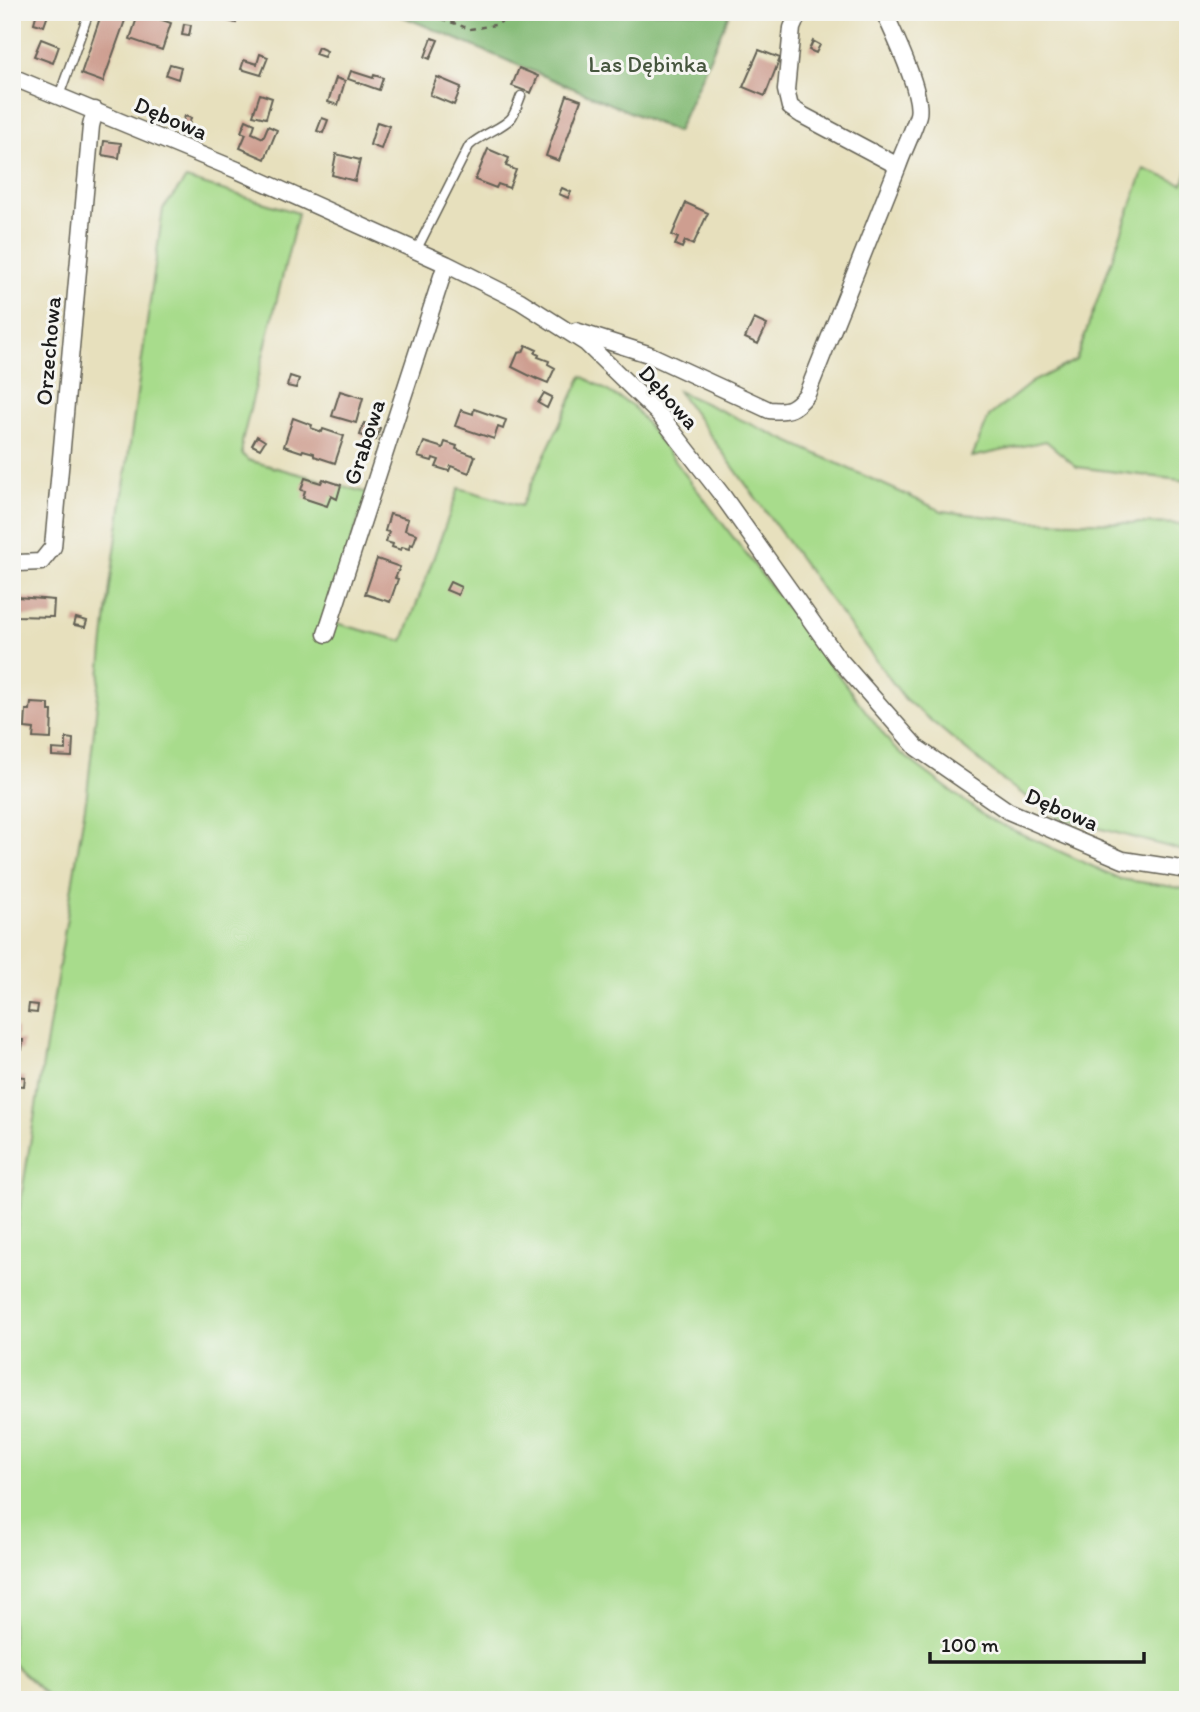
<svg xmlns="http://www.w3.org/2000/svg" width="1200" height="1712" font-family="Itim,sans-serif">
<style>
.green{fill:#a8dc8c;stroke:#627c54;stroke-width:2}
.forest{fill:#86bc78;stroke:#516c4a;stroke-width:2}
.building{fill:#ce9e90}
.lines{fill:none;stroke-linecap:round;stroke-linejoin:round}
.service-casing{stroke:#636154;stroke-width:11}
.minor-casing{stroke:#636154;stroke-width:19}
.path{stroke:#636154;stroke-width:2.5;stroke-dasharray:5 5;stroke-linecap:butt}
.service{stroke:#fff;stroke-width:8}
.minor{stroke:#fff;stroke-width:16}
.labels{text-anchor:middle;stroke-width:6;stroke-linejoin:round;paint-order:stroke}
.park-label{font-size:23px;fill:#46563e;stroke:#f6f6f2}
.street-label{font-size:23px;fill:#1c1c1c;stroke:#f6f6f2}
</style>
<rect width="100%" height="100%" fill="#f6f6f2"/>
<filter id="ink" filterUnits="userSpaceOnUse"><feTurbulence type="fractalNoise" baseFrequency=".0143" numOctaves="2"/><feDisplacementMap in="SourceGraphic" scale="14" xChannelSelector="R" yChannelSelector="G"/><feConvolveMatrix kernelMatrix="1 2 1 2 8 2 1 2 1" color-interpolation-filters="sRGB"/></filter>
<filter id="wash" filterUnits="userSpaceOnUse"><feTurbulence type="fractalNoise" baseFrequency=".00686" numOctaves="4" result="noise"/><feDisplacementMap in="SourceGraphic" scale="28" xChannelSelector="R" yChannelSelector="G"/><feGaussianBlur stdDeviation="1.57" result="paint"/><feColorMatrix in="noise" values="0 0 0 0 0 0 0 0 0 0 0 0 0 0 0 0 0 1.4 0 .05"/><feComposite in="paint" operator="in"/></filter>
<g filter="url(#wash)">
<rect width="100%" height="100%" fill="#e7e0bd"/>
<path class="green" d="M1188,167V481L1077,467L1046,441L972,457L989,416L1032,382L1076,360L1144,169L1183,184Z
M186,179L298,213L242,442V454L248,460L368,493L324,620L403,641L459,488L521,506L582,376L633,406L894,748L987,818L1120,879L1188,889V1700H52L12,1663V1266L20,1205L87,794L110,586L163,209Z
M678,391L942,511L1023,521L1188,524V852L1060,818L1006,783L905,699L822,589Z"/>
<path class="forest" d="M392,12H730L677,132Z"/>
<g id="blocks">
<path class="building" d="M37,12H49L44,26L34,23Z
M102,12H128L103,82L81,74Z
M139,12L171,23L162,50L130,39Z
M239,12L236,23L225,20L226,16L216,13Z
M184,24L191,25L189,36L182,35Z
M432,38L438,40L430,59L425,57Z
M41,39L59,46L53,63L34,56Z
M813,41L820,45L816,53L809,50Z
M318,47L327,51L324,57L315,54Z
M759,50L780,58L765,96L743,87Z
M260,54L268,57L261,75L241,69L244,60L257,64Z
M170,64L181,67L178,79L166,75Z
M519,68L538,76L531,93L512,86Z
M351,71L373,78L374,75L383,78L379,90L348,79Z
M437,77L461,87L454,105L430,95Z
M336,78L345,81L338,105L328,102Z
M260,94L272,98L266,118L253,115Z
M567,95L581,100L559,161L546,156Z
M185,116L191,118L188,128L181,126Z
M322,118L328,120L323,133L317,131Z
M246,120L255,124L252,133L263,138L268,126L277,130L265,159L240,148L246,134L241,132Z
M377,122L389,126L381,149L370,145Z
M104,141L121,143L119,158L102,155Z
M488,149L509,158L506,166L516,170L509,188L498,184L496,188L475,180Z
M336,154L360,160L355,181L332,175Z
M562,188L571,192L568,198L559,194Z
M686,203L708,213L693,245L685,241L682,248L675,245L678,238L672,235Z
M754,319L767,325L758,344L745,338Z
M526,345L537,350L535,353L539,355L538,357L549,361L548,364L555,368L548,383L536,378V379L512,367L518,353L523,352Z
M290,376L299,379L296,388L287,386Z
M340,391L363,398L356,423L332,416Z
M544,393L552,397L547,408L538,403Z
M474,409L506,420L503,429L498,427L494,439L455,426L461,410L473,414Z
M293,418L312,425L311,428L322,432L323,429L344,436L335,463L314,456V453L303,450L302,452L284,446Z
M364,423L380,428L376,440L360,435Z
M257,436L265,441L260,449L252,445Z
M424,442L443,448L445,442L457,446L456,449L475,456L469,473L451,466L449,471L436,467L439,460L433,458L432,461L418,457Z
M305,478L321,483L323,479L341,485L337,499L331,496L327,506L303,498L305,491L301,490Z
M390,514L408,519L405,530L417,534L413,545L410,544L409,549L402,547L401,550L392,547L393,544L386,542L389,532L385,531Z
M377,559L400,567L395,578L398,579L390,602L365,594Z
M450,582L461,587L458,595L446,590Z
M17,597L54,600L53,617L16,616Z
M76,618L87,621L85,627L74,625Z
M31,703L49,704V711H52L51,739L33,738L34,729L25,728L26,710H30Z
M66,738L73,739L72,757L52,756V749L66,750Z
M29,1004L38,1005L37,1013L28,1012Z
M12,1028H17V1040H23L22,1050H16V1054H12Z
M12,1076L25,1077L24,1086L12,1085Z"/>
</g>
</g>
<g filter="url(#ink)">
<use href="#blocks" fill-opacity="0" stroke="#636154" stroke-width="2"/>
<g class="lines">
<defs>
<path id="service" d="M59,96L89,12
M416,251L469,146C481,134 504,128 512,117C516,111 518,103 521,96"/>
<path id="minor" d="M884,12C894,34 923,94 918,115C913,132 904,149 898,166
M12,77L237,170L446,264L520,301L586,343L659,414L722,495L837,657L917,748L1008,811L1123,860L1188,870
M576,331L648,354L769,410C789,412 795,409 807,394L898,166L802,115L790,107L786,90L792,28L799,12
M12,566L18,563L41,562L53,547L91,126L95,110
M326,634L446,264"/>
</defs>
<use href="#service" class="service-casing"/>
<use href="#minor" class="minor-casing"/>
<path class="path" d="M423,12L470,29L495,25L520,12"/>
<use href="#service" class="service"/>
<use href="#minor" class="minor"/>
</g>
</g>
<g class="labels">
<g class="park-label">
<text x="648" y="72">Las Dębinka</text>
</g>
<g class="street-label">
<text transform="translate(171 118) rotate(23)" y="8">Dębowa</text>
<text transform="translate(48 351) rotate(-85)" y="8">Orzechowa</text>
<text transform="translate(669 397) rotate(48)" y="8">Dębowa</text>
<text transform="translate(364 442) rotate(-72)" y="8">Grabowa</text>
<text transform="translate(1062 809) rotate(23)" y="8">Dębowa</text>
</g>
</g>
<rect width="1200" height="1712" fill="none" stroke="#f6f6f2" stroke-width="42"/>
<path d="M930 1652v10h214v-10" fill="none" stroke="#1c1c1c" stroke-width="3.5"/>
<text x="941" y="1652" font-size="21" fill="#1c1c1c" stroke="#f6f6f2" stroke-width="5" paint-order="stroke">100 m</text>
</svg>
